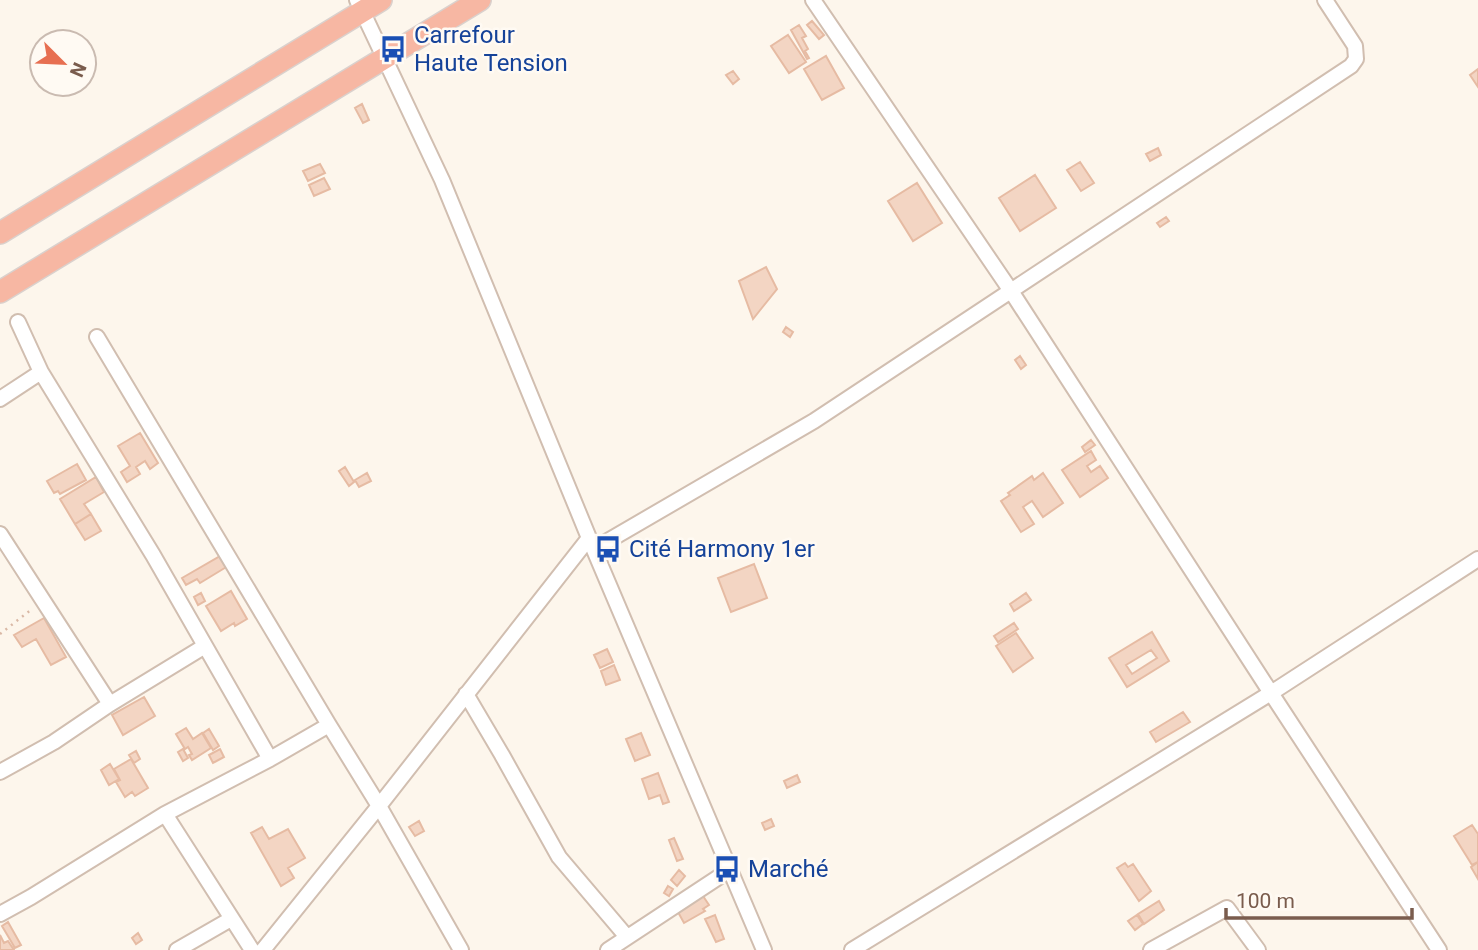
<svg xmlns="http://www.w3.org/2000/svg" width="1478" height="950" font-family="Roboto,sans-serif">
<style>
.building{fill:#f3d5c3;stroke:#e6bba3;stroke-width:2;fill-rule:evenodd}
.lines{fill:none;stroke-linecap:round;stroke-linejoin:round}
.minor-casing{stroke:#d1beb0;stroke-width:18}
.highway-casing{stroke:#dad1cd;stroke-width:24}
.path{stroke:#d9b8a5;stroke-width:2.5;stroke-dasharray:2 5;stroke-linecap:butt}
.minor{stroke:#fff;stroke-width:14}
.highway{stroke:#f7b7a3;stroke-width:21}
.labels{text-anchor:middle;stroke-width:5;stroke-linejoin:round;paint-order:stroke}
.transit-label{font-size:24px;fill:#164399;stroke:#fffaf3;text-anchor:start}
</style>
<rect width="100%" height="100%" fill="#fdf6ec"/>
<path class="building" d="M812,21L824,35L819,39L807,25Z
M799,25L806,36L802,38L808,49L805,51L809,58L807,59L791,30Z
M788,35L806,62L789,73L771,46Z
M826,56L844,88L822,100L804,69Z
M1478,69V87L1470,75Z
M733,71L739,79L733,84L726,75Z
M362,104L369,120L363,123L355,108Z
M1158,148L1161,155L1150,161L1146,154Z
M1080,162L1094,183L1081,191L1067,170Z
M320,164L325,173L308,181L303,171Z
M1035,175L1056,208L1020,231L999,198Z
M324,178L330,189L314,196L309,185Z
M917,183L942,223L913,241L888,201Z
M1166,217L1169,221L1160,227L1157,223Z
M766,267L777,289L753,319L739,281Z
M786,327L793,332L790,337L783,332Z
M1020,356L1026,365L1021,369L1015,360Z
M140,433L158,463L150,469L145,461L136,467L140,474L127,482L121,472L130,466L118,446Z
M1091,440L1095,445L1085,452L1082,447Z
M1091,451L1096,460L1087,466L1091,472L1100,466L1108,478L1080,497L1062,470Z
M77,464L86,480L60,494L58,491L54,493L47,481Z
M345,467L354,482L349,486L339,471Z
M367,473L371,481L359,487L355,480Z
M1043,473L1063,503L1043,517L1032,501L1023,507L1034,524L1021,532L1001,501L1010,495L1008,493L1032,476L1034,480Z
M96,477L104,492L84,504L91,514L75,524L60,499Z
M91,514L101,531L85,540L75,524Z
M222,555L228,566L200,583L197,579L186,585L182,578Z
M754,564L767,598L731,612L718,578Z
M231,591L247,619L235,626L234,623L221,631L206,606Z
M201,593L205,601L198,605L194,597Z
M1026,593L1031,600L1014,611L1010,604Z
M44,618L66,657L51,665L36,639L22,647L14,635Z
M1014,623L1018,629L998,642L994,636Z
M1152,632L1169,661L1127,687L1109,658ZM1151,650L1157,658L1132,674L1126,665Z
M1016,633L1033,658L1013,672L996,646Z
M607,649L613,662L600,668L594,655Z
M614,665L620,680L606,685L601,671Z
M144,697L155,716L123,735L112,715Z
M1183,712L1190,722L1156,742L1150,732Z
M186,728L193,739L202,733L211,748L192,760L189,755L192,754L188,747L185,749L176,734Z
M209,729L219,746L213,750L203,733Z
M641,733L650,755L635,761L626,739Z
M183,749L188,758L183,761L178,752Z
M220,749L224,757L213,763L209,755Z
M136,751L140,759L134,763L129,755Z
M131,759L148,788L135,796L132,792L125,797L116,782L120,780L114,769Z
M110,764L119,779L109,785L101,770Z
M658,773L669,802L663,804L660,795L649,799L642,779Z
M797,775L800,782L787,788L784,781Z
M771,819L774,826L765,830L762,823Z
M419,821L424,831L415,836L409,827Z
M1472,825L1478,834V862L1472,865L1454,836Z
M262,827L269,839L288,829L305,858L288,868L294,878L281,886L251,833Z
M674,838L683,859L677,861L669,840Z
M1478,862V879L1471,867Z
M1125,863L1128,867L1133,864L1151,891L1139,901L1117,868Z
M679,870L685,876L677,886L671,880Z
M668,886L673,889L669,896L664,893Z
M703,896L709,905L703,909L705,911L684,923L678,912Z
M1159,901L1164,910L1144,924L1138,914Z
M715,915L724,939L716,942L705,919Z
M1137,915L1143,924L1135,930L1128,921Z
M8,922L21,945L15,948L2,926Z
M138,933L142,940L136,944L132,938Z
M0,935L4,943L8,941L14,950H0Z"/>
<g class="lines">
<defs>
<path id="minor" d="M357,0L442,180L589,538L764,950
M813,0L1011,291L1271,693L1439,950
M97,337L329,725L379,806L461,950
M41,372L153,555L270,759
M0,399L41,372L18,322
M0,534L110,704
M594,549L814,421L1351,66L1356,59L1355,46L1325,0
M466,694L502,755L559,857L627,937
M0,772L54,742L110,704L205,646
M165,814L252,950
M0,914L31,897L165,814L270,759L329,725
M177,950L231,919
M263,950L379,806L589,538
M608,950L731,869
M852,950L1271,693L1478,559
M1151,950L1227,908L1258,950"/>
<path id="highway" d="M0,233L381,0
M0,292L480,0"/>
</defs>
<use href="#minor" class="minor-casing"/>
<use href="#highway" class="highway-casing"/>
<path class="path" d="M0,634L32,609"/>
<use href="#minor" class="minor"/>
<use href="#highway" class="highway"/>
</g>
<defs>
<symbol id="bus-bare" viewBox="-9 -9 18 18"><path d="M-5-6H5V4H4V6H2V4H-2V6H-4V4H-5ZM-3.5-4V0h7V-4ZM-3.5 1.2v1.5H-2V1.2ZM2 1.2v1.5H3.5V1.2Z" fill="#1a4fb4" stroke="#fffaf3" stroke-width="2.5" paint-order="stroke"/></symbol>
</defs>
<g fill-rule="evenodd">
<use href="#bus-bare" x="374" y="30" width="38" height="38"/>
<use href="#bus-bare" x="589" y="530" width="38" height="38"/>
<use href="#bus-bare" x="708" y="850" width="38" height="38"/>
</g>
<g class="labels">
<g class="transit-label">
<text x="414" y="43">Carrefour<tspan x="414" dy="28">Haute Tension</tspan></text>
<text x="629" y="557">Cité Harmony 1er</text>
<text x="748" y="877">Marché</text>
</g>
</g>
<g transform="translate(63 63) rotate(114)"><circle r="33" fill="#fffaf3" stroke="#cabbb1" stroke-width="2"/>
<path d="M0-5L12 26L0 18L-12 26Z" fill="#e76f51"/>
<text y="-10" font-size="19" font-weight="bold" text-anchor="middle" fill="#7a5c4d">N</text>
</g>
<path d="M1226 908v10h186v-10" fill="none" stroke="#7a5c4d" stroke-width="3.5"/>
<text x="1236" y="908" font-size="21" fill="#7a5c4d" stroke="#fffaf3" stroke-width="5" paint-order="stroke">100 m</text>
</svg>
